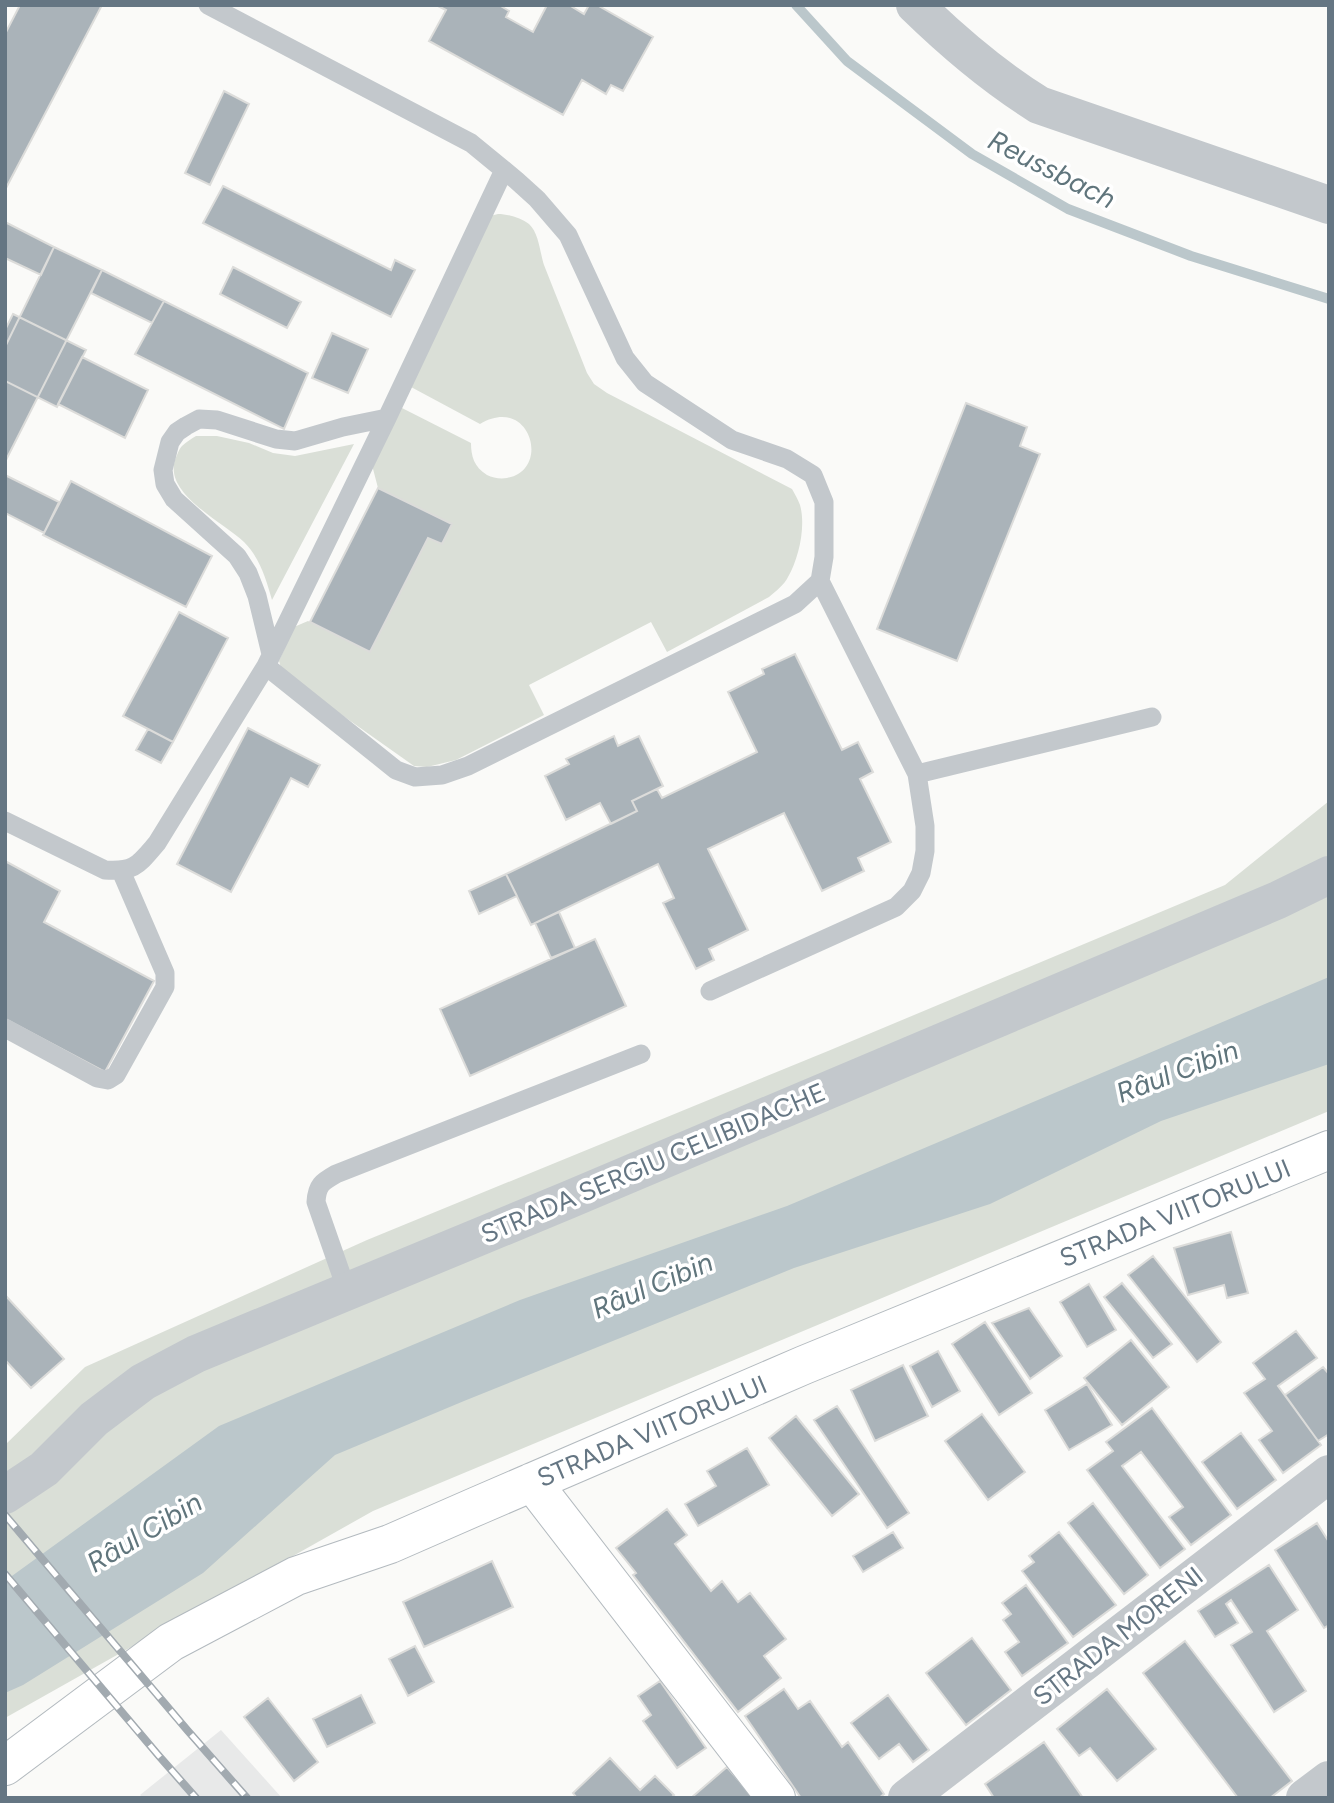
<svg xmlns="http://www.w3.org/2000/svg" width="1334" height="1803" font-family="Figtree,sans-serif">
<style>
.built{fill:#e8e9e9}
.green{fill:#dadfd7}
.water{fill:#bbc7cb}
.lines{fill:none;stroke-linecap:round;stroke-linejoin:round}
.stream{stroke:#bbc7cb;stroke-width:10}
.building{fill:#aab3b9;stroke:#dcdcda;stroke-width:2}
.secondary-casing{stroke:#b3babf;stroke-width:40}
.lane{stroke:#c3c8cc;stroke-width:19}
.street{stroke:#c3c8cc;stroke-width:38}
.secondary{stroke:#fff;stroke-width:38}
.rail-casing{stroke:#a2aab0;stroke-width:8}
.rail{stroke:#fff;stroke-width:5;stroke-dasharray:16;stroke-linecap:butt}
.labels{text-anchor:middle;stroke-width:7;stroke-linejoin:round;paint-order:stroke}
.street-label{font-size:26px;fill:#657683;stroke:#fff}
.water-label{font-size:28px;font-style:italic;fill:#60757c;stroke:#fff}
</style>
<rect width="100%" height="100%" fill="#fafaf8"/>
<path class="built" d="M221,1730L282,1798H143L140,1795Z"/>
<path class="green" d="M498,214C508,214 521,218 529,224C539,233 540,253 544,265C558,301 573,337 587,373L594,384L607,393L792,489C795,494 798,500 800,505C806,526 799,558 788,577C784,585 776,591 769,597L667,652L651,622L529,685L544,715L456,760L427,767L414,766L291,679L281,668L279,661L294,627L308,621L370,652L428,538L442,544L378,488L372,465L400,407L471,443C471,456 474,467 487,475C493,478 500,479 507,478C552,470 530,394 480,424L411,387L490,216Z
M196,436H217L249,443L273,453L295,456L354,444L272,600C266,579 260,558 244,542C223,522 164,494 175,460C177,455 179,449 182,446C186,442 191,439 196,436Z
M1329,801V1111L373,1511L5,1718V1445L85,1367L367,1240L828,1051L1225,885Z"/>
<path class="water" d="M1329,977V1064L1161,1121L990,1204L794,1268L464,1401L335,1455L203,1573L23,1685L5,1693V1581L219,1426L520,1300L787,1206Z"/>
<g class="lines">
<path class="stream" d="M796,5L847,61L972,154L1068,209L1191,256L1329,299"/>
</g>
<path class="building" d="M20,5H102L5,190V34Z
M436,5H499L509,11L506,17L533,32L547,5H569L584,14L589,5H597L653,37L623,91L611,85L606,94L582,80L563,115L429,41L446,10Z
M224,91L249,104L210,185L185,173Z
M223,186L391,270L395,260L415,270L391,317L203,223Z
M5,222L54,247L41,275L5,258Z
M54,247L102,270L5,462V347Z
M233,267L301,302L287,328L220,294Z
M102,270L164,301L152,323L91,293Z
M164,301L308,373L284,429L135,354Z
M13,314L86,350L57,407L5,381V330Z
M332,333L368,349L348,393L312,378Z
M82,357L148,390L125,438L58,404Z
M966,403L1027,427L1020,446L1040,454L957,661L877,629Z
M5,475L59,502L44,533L5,513Z
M71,481L212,556L186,607L43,535Z
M378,488L452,524L442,544L428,538L370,652L310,622Z
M179,612L228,638L173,742L123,716Z
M795,654L842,750L858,742L873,772L860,779L891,842L858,858L864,871L822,891L784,813L708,849L748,930L709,949L714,960L696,969L663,903L674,898L658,864L531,925L506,874L637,811L632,801L657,789L662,798L757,752L728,692L764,674L762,669Z
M248,728L320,765L308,787L291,778L231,892L177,864Z
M148,729L173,742L161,763L136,750Z
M614,736L618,746L639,736L663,786L632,801L637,811L611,824L600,803L566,820L545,776L569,764L566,759Z
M5,861L60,891L44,922L154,981L105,1072L5,1019Z
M506,874L517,896L479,914L469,891Z
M559,912L575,948L551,958L535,923Z
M595,939L626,1006L470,1076L440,1009Z
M1231,1232L1248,1293L1227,1298L1224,1285L1188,1295L1174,1248Z
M1153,1256L1221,1342L1197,1362L1128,1275Z
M1122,1283L1172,1344L1153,1358L1104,1297Z
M1089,1284L1116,1330L1087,1347L1060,1302Z
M5,1295L64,1359L31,1388L5,1360Z
M1029,1308L1062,1356L1030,1379L992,1323Z
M985,1322L1032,1393L999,1415L952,1344Z
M1296,1331L1317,1358L1278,1386L1321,1445L1283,1473L1259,1440L1272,1431L1244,1393L1265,1379L1253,1363Z
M1131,1340L1169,1387L1122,1425L1084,1378Z
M938,1351L960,1391L932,1407L910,1366Z
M903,1365L928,1416L875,1441L851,1390Z
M1323,1367L1329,1374V1434L1318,1441L1285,1395Z
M1087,1384L1112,1425L1069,1450L1045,1410Z
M837,1406L909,1513L887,1528L814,1420Z
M1152,1408L1231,1515L1191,1545L1169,1517L1183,1507L1141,1452L1122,1466L1185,1549L1160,1568L1087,1470L1113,1451L1106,1442Z
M982,1414L1025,1472L988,1500L945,1441Z
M796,1416L859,1494L832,1516L769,1438Z
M1241,1433L1276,1480L1237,1509L1202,1462Z
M747,1448L769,1485L698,1526L685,1504L716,1486L707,1471Z
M1093,1503L1148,1575L1124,1594L1068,1523Z
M667,1509L687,1535L675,1544L711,1591L722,1581L738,1602L750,1593L786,1639L764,1656L781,1678L738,1712L633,1575L636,1573L616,1548Z
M1317,1523L1329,1542V1625L1324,1628L1275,1550Z
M893,1532L903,1548L863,1572L853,1556Z
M1059,1532L1116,1605L1073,1637L1022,1571L1034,1562L1029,1556Z
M492,1561L513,1607L424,1647L403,1602Z
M1269,1565L1298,1610L1267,1631L1306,1691L1274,1712L1231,1645L1252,1632L1231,1600L1226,1604L1238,1623L1215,1637L1198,1611Z
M1026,1585L1068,1643L1022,1676L1005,1652L1019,1642L1003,1620L1011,1614L1002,1603Z
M972,1638L1011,1690L966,1725L926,1673Z
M1185,1641L1292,1781L1270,1798H1238L1143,1673Z
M415,1646L434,1682L408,1696L389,1659Z
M660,1681L706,1748L677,1768L643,1721L651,1715L638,1696Z
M784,1689L798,1709L810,1701L842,1747L848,1742L884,1794L879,1798H801L745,1716Z
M1107,1689L1156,1749L1117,1781L1090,1748L1079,1756L1057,1729Z
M361,1695L375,1723L327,1747L313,1719Z
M888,1695L929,1750L913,1762L899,1744L879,1759L851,1723Z
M268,1698L318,1762L294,1781L244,1717Z
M1044,1742L1083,1798H994L985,1784Z
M610,1758L640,1790L655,1776L674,1795L671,1798H577L573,1793Z
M727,1767L754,1798H691Z"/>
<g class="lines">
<defs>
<path id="secondary" d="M532,1482L776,1798
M5,1766L171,1642L296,1576L390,1544L477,1506L804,1365L1329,1150"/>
</defs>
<use href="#secondary" class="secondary-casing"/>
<path class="lane" d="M271,654L257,596L248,573L237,556L174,499L165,484L163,470L170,442L177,432L186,426L199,419L217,420L276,439L295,441L343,427L387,418
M266,666L387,418L504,170
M917,774L1152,717
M5,821L105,870C135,872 138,865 157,843L266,666L396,770L415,777L442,775L468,766L795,604L820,581L824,557V502L813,475L787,459L732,440L645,383L625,358L568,235L537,199L516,180L471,143L208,5
M710,991L896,907L912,891L921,873L925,851V826L917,774L820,581
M5,1028L97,1078L108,1080L116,1075L165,987V973L121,871
M347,1291L316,1202C317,1185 322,1182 336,1174L641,1054"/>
<path class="street" d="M915,5C953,42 994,77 1039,105L1329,205
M5,1495L44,1469L94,1419L143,1382L196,1354L568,1200L1278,900L1329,875
M907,1798L1329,1474
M1305,1798L1329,1780"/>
<use href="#secondary" class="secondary"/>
<defs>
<path id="rail" d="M5,1515L188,1731L247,1798
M5,1574L159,1756L196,1798"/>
</defs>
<use href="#rail" class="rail-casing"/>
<use href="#rail" class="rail"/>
</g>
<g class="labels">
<g class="street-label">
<text transform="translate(653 1163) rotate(-23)" y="9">STRADA SERGIU CELIBIDACHE</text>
<text transform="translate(1175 1213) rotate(-22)" y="9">STRADA VIITORULUI</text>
<text transform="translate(652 1431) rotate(-23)" y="9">STRADA VIITORULUI</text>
<text transform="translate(1118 1636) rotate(-38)" y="9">STRADA MORENI</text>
</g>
<g class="water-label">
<text transform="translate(1052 169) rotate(27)" y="10">Reussbach</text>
<text transform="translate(1177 1071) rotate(-21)" y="10">Râul Cibin</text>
<text transform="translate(652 1285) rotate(-23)" y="10">Râul Cibin</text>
<text transform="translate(144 1532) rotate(-31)" y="10">Râul Cibin</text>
</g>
</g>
<rect width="1334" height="1803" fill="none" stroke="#657683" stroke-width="14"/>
</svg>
